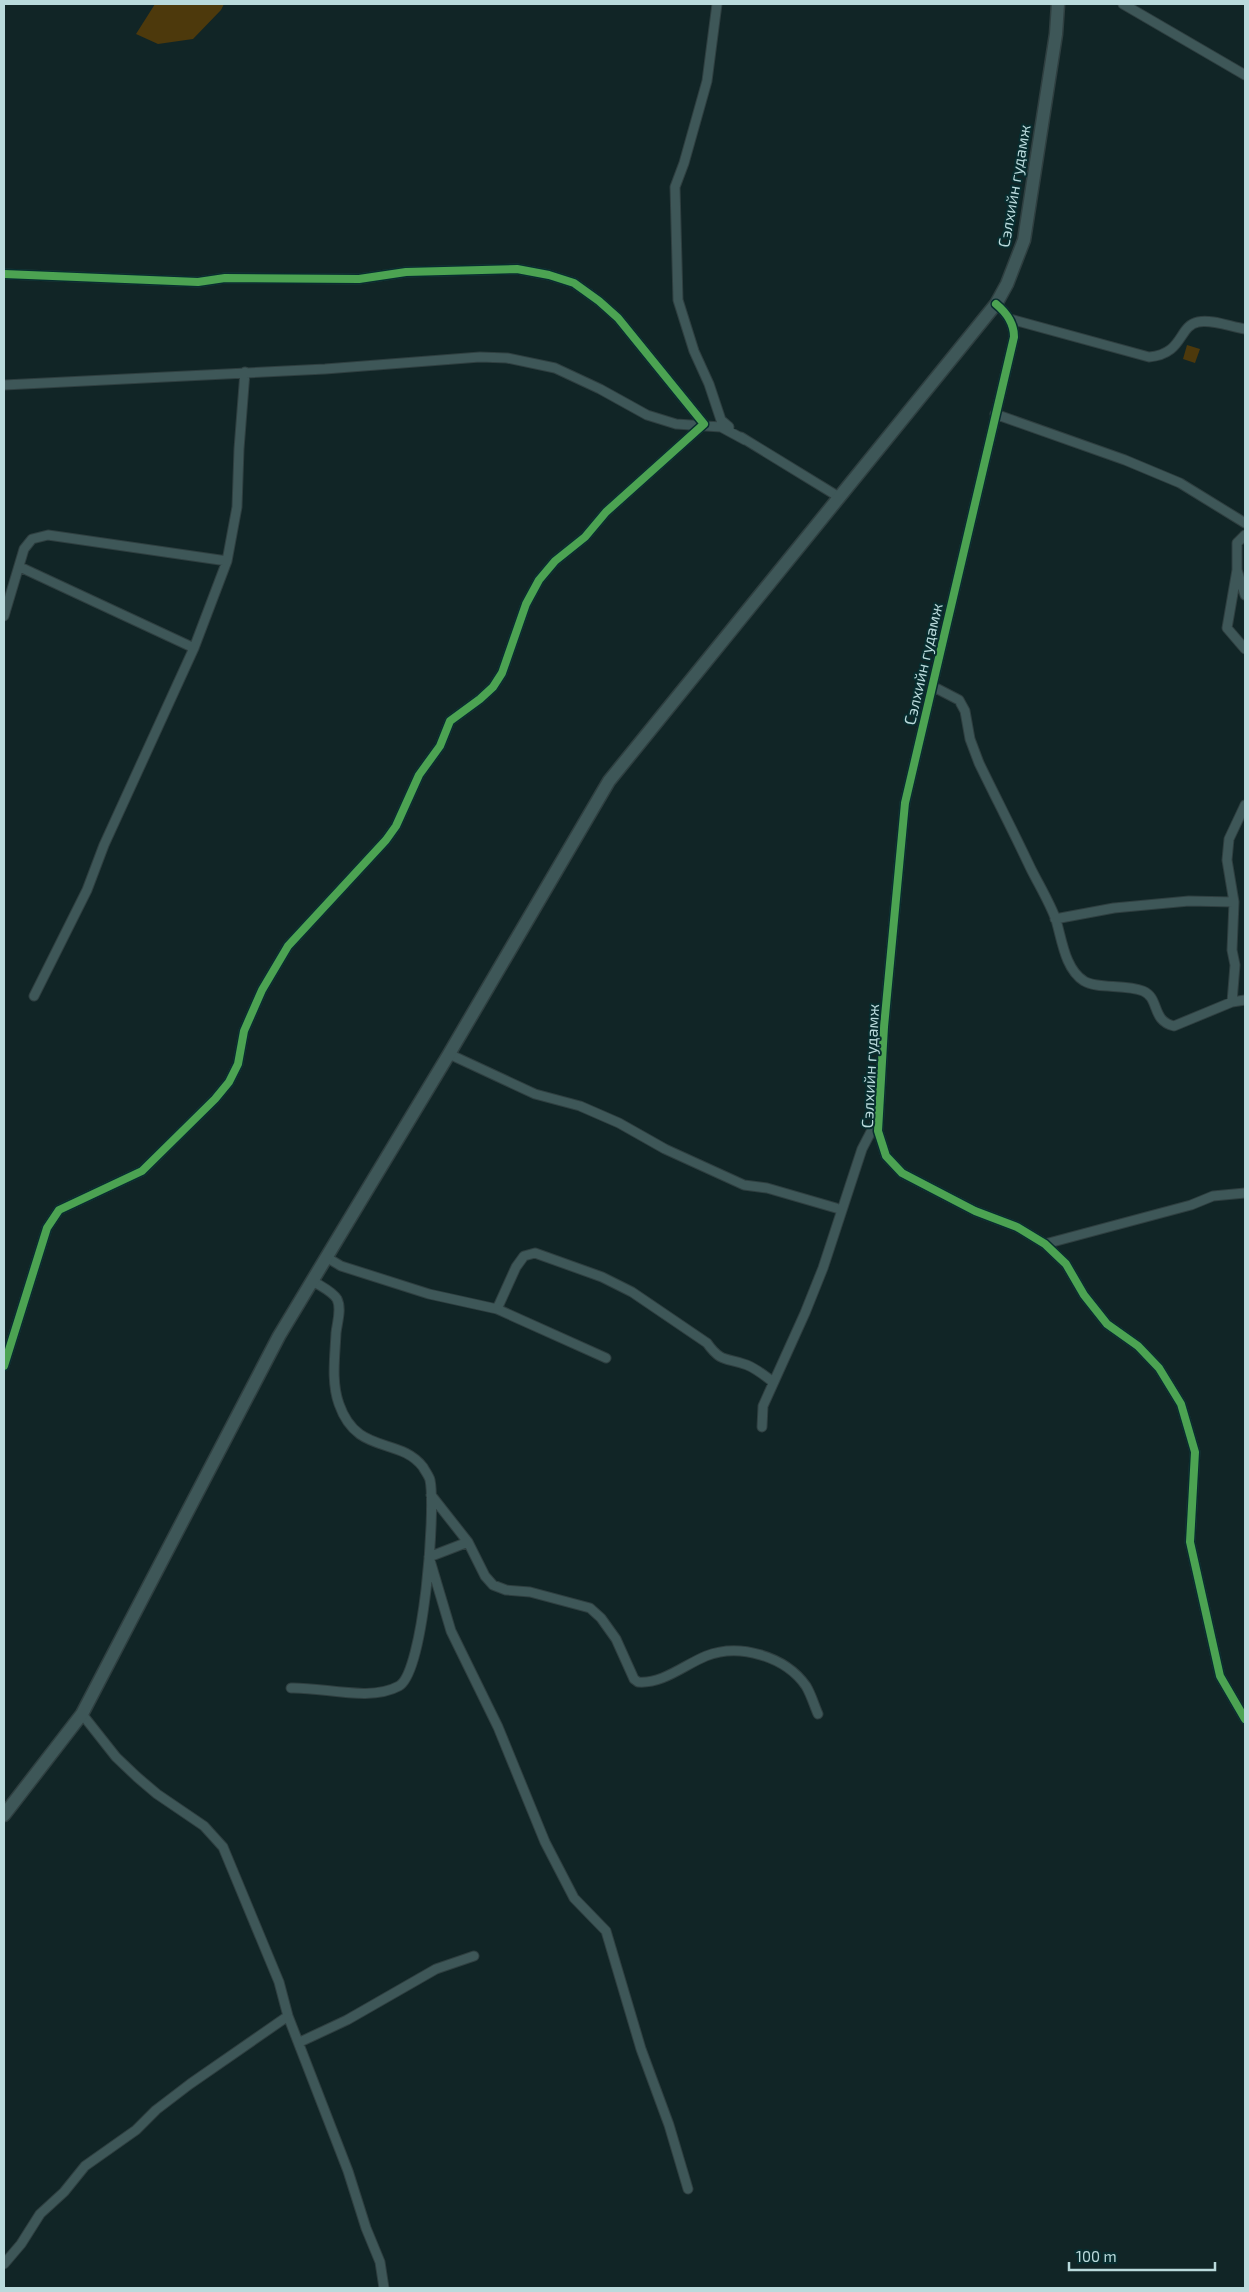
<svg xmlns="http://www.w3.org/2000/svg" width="1249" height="2292" font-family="'Exo 2',sans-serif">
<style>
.green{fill:#4d390c}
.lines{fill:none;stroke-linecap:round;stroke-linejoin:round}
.minor-casing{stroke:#2f3f40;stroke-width:11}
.secondary-casing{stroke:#2f3f40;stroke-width:15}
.minor{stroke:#3e5758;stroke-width:9}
.secondary{stroke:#3e5758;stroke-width:12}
.cycleway-casing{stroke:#082d2f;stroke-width:11}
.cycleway{stroke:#4ca352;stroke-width:8}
.labels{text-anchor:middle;stroke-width:4;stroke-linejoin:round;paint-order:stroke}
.street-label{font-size:16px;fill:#badadc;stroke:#082d2f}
</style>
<rect width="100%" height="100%" fill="#112526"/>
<path class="green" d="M155,4H224L221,10L193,39L158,44L136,34Z
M1187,345L1200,349L1195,363L1183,359Z"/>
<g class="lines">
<defs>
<path id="minor" d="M717,4L707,81L684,163L675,187L678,300L694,351L709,384L721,420L729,427
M1123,4L1245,75
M4,274L198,282L225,278L359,279L406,272L517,269L549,275L574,283L599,301L618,318L704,424L606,512L585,537L555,561L539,580L526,604L502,673L493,687L480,699L450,721L440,746L419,775L396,826L386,840L288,946L262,990L244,1031L238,1064L229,1082L215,1099L142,1171L59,1210L47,1228L4,1366
M996,304C1007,313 1014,323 1014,337L905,803L884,1027L878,1131L886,1156L902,1173L975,1211L1017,1227L1045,1244L1066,1264L1084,1295L1107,1324L1138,1346L1159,1368L1181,1404L1195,1452L1190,1542L1220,1676L1245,1719
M1010,319L1149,357C1184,354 1178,326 1198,322C1212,319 1231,327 1245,329
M4,385L325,369L480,357L507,358L555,368L600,389L647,415L676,424L721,427L745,440
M995,414L1125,460L1180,483L1245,523
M741,437L839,497
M1245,535L1237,543V570L1245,595
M20,567L194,648
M1237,570L1227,628L1245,649
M4,616L24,549L32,539L48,535L227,561
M932,686L959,700L965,711L970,739L979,763C996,798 1014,833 1031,869C1039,885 1050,903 1056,920C1062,940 1065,969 1084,981C1096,989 1126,984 1143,991C1160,998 1151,1021 1174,1026L1232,1002L1245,1000
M1234,902L1227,860L1229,839L1245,805
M1055,919L1114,908L1189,901L1234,902L1232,950L1235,965L1232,1002
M34,996L87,890L104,845L194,648L227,561L237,507L239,449L245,372
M449,1054L535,1094L580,1106L619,1123L665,1149L744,1185L767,1188L836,1208
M1045,1244L1191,1205L1213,1196L1245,1193
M326,1257L341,1266L429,1294L497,1309L606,1358
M497,1309L516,1267L524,1256L535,1253L602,1277L632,1292L707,1343C722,1364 727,1357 747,1365C757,1369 765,1376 773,1382
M762,1427L763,1406L805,1313L823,1268L862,1149L876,1122
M431,1495L468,1542L485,1576L493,1585L506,1590L530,1592L590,1608L601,1618L616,1639L634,1679L638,1682C663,1684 684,1665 706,1656C739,1643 785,1656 806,1686C811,1694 814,1705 818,1714
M468,1542L429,1557L451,1631L498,1727L545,1842L574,1898L606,1931L641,2049L669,2125L688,2189
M291,1688C324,1687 370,1702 399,1686C424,1672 436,1509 430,1480C429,1476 425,1471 423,1467C399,1436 357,1456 339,1404C331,1382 335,1356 336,1333C337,1323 342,1309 337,1299C332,1291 320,1286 313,1281
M82,1714L116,1757L137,1777L157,1794L204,1826L223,1847L279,1982L288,2016L348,2171L366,2228L380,2262L384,2288
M300,2042L347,2020L436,1969L474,1956
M4,2264L21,2244L40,2214L64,2192L85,2166L136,2130L156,2110L190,2084L288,2016"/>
<path id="secondary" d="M4,1815L82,1714L279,1336L449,1054L609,781L996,304L1007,284L1024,240L1056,34L1058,4"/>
</defs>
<use href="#minor" class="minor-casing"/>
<use href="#secondary" class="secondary-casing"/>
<use href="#minor" class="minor"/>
<use href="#secondary" class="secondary"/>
<defs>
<path id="cycleway" d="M4,274L198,282L225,278L359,279L406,272L517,269L549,275L574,283L599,301L618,318L704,424L606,512L585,537L555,561L539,580L526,604L502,673L493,687L480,699L450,721L440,746L419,775L396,826L386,840L288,946L262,990L244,1031L238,1064L229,1082L215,1099L142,1171L59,1210L47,1228L4,1366
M996,304C1007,313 1014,323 1014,337L905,803L884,1027L878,1131L886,1156L902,1173L975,1211L1017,1227L1045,1244L1066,1264L1084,1295L1107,1324L1138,1346L1159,1368L1181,1404L1195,1452L1190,1542L1220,1676L1245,1719"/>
</defs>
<use href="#cycleway" class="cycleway-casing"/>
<use href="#cycleway" class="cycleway"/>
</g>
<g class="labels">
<g class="street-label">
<text transform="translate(1014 186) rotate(-80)" y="6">Сэлхийн гудамж</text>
<text transform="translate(923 664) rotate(-77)" y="6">Сэлхийн гудамж</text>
<text transform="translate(870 1066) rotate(-87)" y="6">Сэлхийн гудамж</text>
</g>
</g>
<rect width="1249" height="2292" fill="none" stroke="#badadc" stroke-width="10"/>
<path d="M1069 2262v8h146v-8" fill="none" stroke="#badadc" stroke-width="2.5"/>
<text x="1076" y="2262" font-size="15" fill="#badadc" stroke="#082d2f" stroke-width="4" paint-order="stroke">100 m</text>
</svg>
